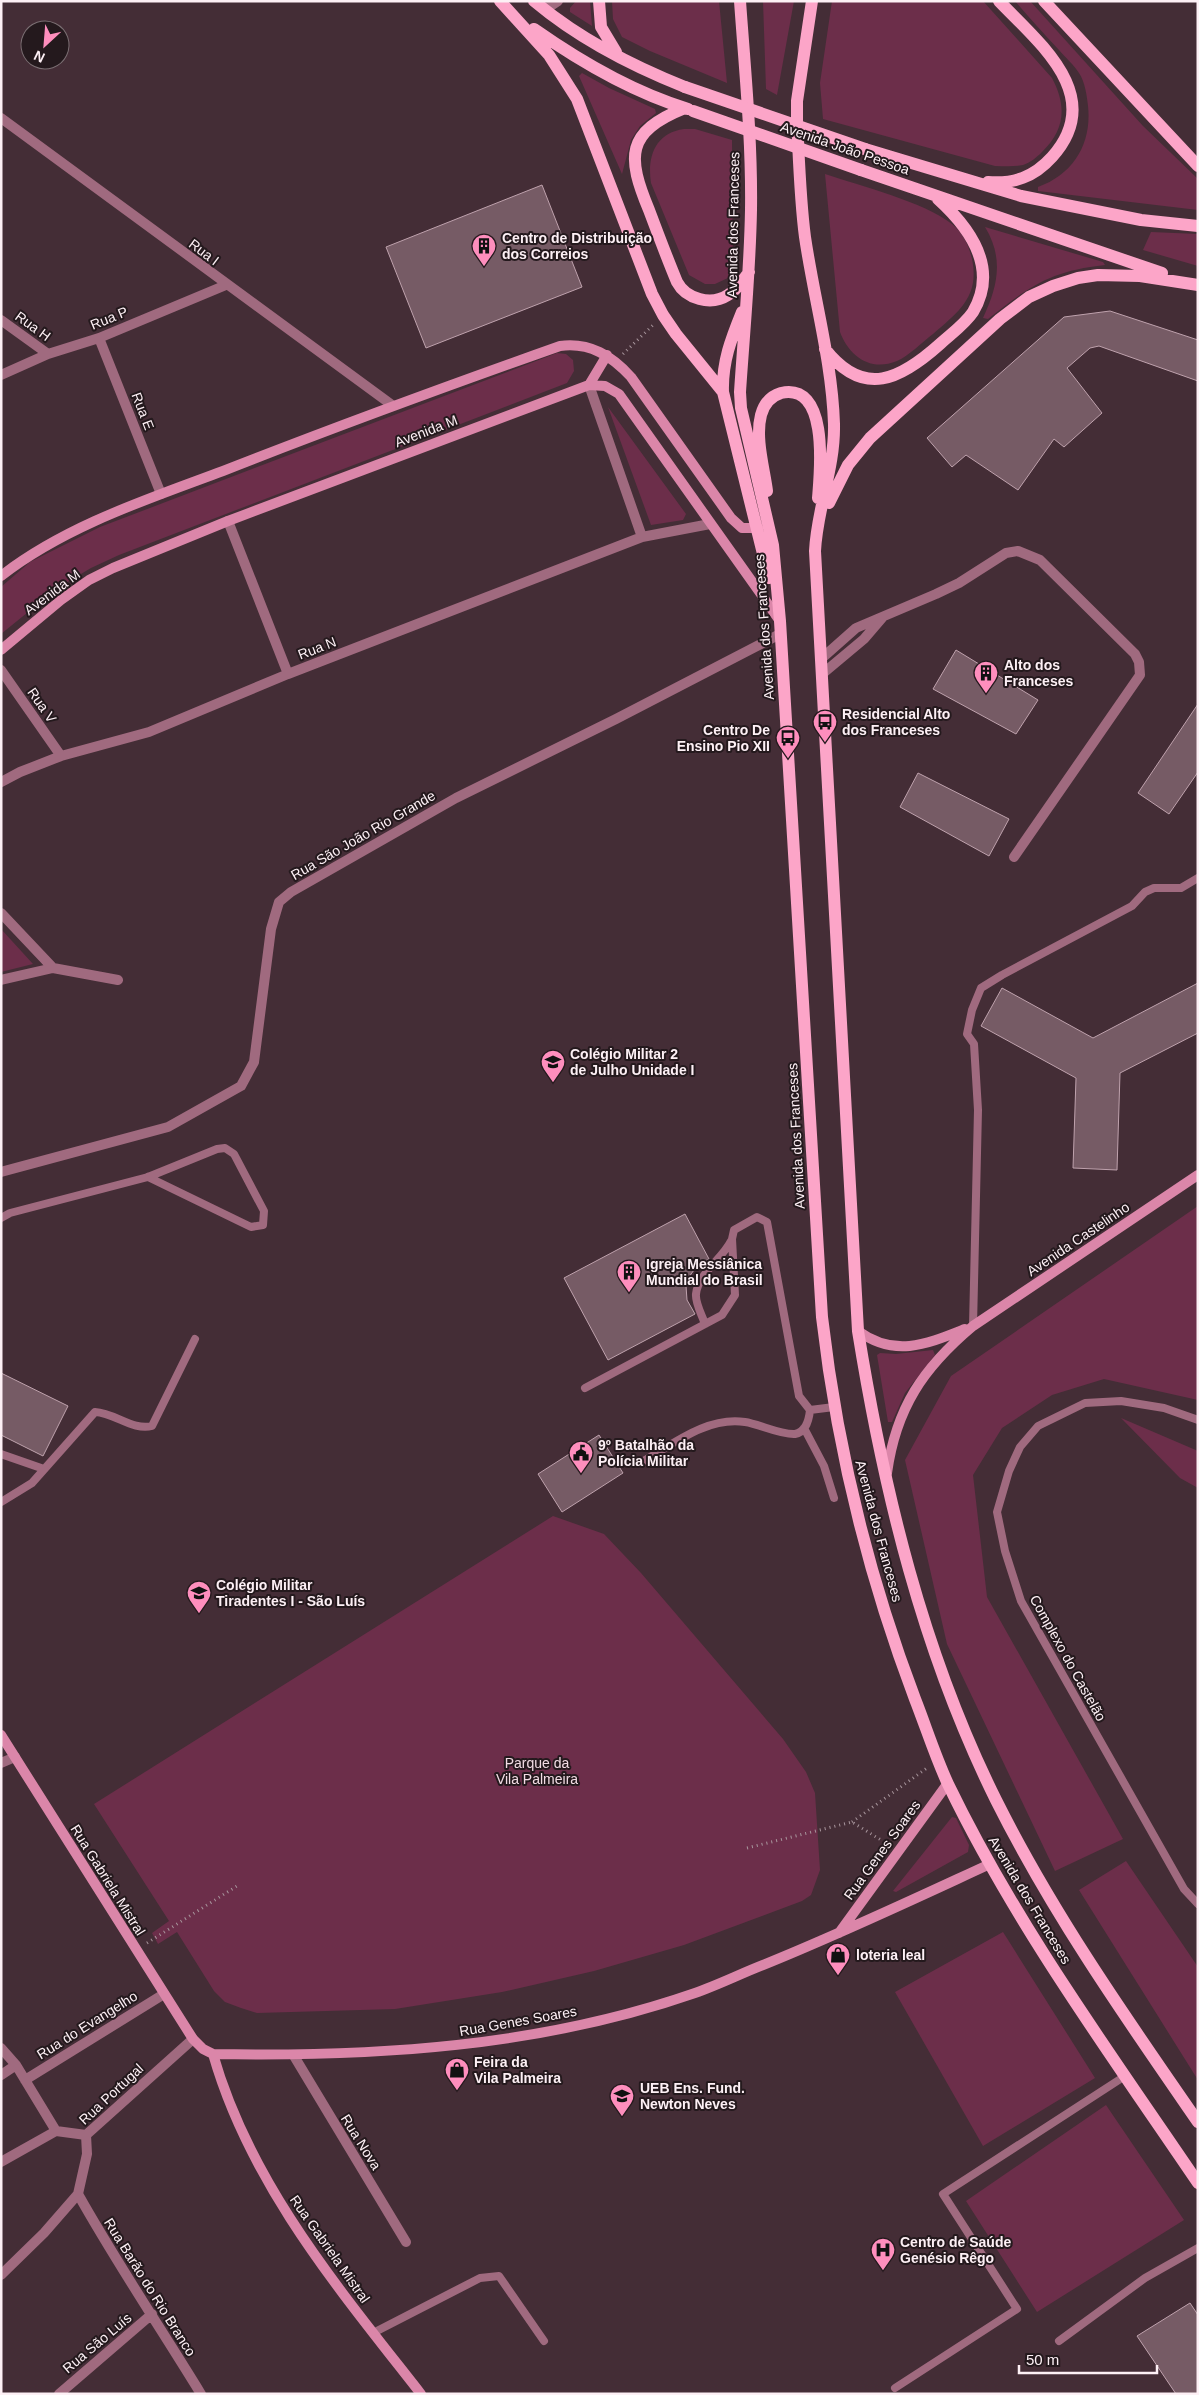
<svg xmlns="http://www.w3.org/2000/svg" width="1199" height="2395" font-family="Helvetica,sans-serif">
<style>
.green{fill:#6c2e4a}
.building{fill:#765b65;stroke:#bfa2ad}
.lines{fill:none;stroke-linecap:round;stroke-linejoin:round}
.path{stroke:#a8969d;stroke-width:3;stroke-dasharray:1 4;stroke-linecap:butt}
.lane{stroke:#a06a7f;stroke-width:8}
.street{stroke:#a06a7f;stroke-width:10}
.secondary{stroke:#db86a9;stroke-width:10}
.primary{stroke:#fca5c8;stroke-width:12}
.primary-bridge{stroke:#fca5c8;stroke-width:12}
.labels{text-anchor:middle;stroke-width:4;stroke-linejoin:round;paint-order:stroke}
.street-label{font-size:14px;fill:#fdf0f5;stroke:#24191d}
.poi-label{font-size:14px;font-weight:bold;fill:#fdf0f5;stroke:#24191d;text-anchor:start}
.park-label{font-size:14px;fill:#f2dce4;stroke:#24191d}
</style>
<rect width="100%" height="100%" fill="#442d36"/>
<path class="green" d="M576,1H590L592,26L570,12V8Z
M612,1H719L727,83L650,51L622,37L613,19Z
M763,1H794L777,95L766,89Z
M832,1H983L1052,78C1067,106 1065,130 1042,152C1037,157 1030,163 1023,165C1014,167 1004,166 995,166L823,119L820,83Z
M1015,1H1030L1143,126L1198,179V210L1038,191V187C1074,174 1092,143 1088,106C1087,96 1085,82 1079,73C1074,65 1065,57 1059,50C1044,34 1029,17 1015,1Z
M582,73L609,88L655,109L656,113L640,126L631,140L622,174L579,76Z
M684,129H695L732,140L733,270L730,277L715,284H705L689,275L651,183C647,157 655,133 684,129Z
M825,174C861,186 924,202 952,224C963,233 969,246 972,259C980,297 958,312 933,334C922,342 909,356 897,361C870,372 849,356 840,332Z
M985,227L1103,262L1105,265C1050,271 1030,286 988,319L983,318C998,286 1004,258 985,227Z
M1151,232L1198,234V266L1143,250Z
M557,353L566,354L573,360L574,371L567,383L119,555L91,568L59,587L1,634V587L30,562L100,527Z
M608,407L686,514L683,520L651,525Z
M1,929L33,964L1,972Z
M1198,1206V1400L1104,1379L1052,1395L1002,1428L973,1475L987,1597L1123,1839L1055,1871L947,1644L905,1460L951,1376Z
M933,1350L935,1355L905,1393L892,1422H888L877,1355L880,1353L896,1354Z
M1121,1418L1198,1451V1488L1180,1478Z
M553,1516L604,1534L641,1573L783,1739L806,1772L815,1793L820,1870L811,1895L802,1901L684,1945L594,1971L502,1992L395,2009L257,2013L241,2008L225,2002L214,1991L177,1932L158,1944L152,1933L169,1921L94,1804Z
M952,1817L956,1818L969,1845L968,1852L896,1892L893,1891Z
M1126,1861L1198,1967V2080L1079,1890Z
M1003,1932L1095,2078L983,2146L895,1992Z
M1106,2105L1184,2220L1037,2312L966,2201Z"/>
<path class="building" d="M542,185L582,287L426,348L386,247Z
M1110,311L1198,340V381L1099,346L1090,348L1067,368L1102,413L1064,447L1054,439L1018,490L966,455L952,467L927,438L1064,317Z
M956,650L1038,700L1016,734L933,689Z
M1198,704V772L1169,814L1138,793Z
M918,773L1009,819L989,856L900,807Z
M1198,983V1033L1120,1073L1117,1170L1073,1168L1076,1078L981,1026L1002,988L1093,1038Z
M685,1214L709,1259L698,1265L691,1274L686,1286L687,1300L695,1314L608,1360L564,1278Z
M1,1373L68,1406L43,1456L1,1435Z
M599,1435L623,1473L562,1512L538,1474Z
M1190,2303L1198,2315V2394H1176L1137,2336Z"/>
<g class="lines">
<path class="path" d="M623,354L653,325
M852,1822L927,1768
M747,1848L852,1822L889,1845
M147,1943L237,1886"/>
<path class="lane" d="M1,1218L10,1213L148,1177L217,1149L225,1148L234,1154L264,1211L263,1225L251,1227L148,1177
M705,1324C702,1315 695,1303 696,1294C698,1274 722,1259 731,1241
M973,1326L978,1110L974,1044L967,1034L972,1010L981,988L1002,975L1132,906L1145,892L1154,888H1181L1198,878
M585,1388L722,1315L735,1295L732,1239L734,1230L757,1217L767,1222L799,1396L810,1410C809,1420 806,1432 795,1434C781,1435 759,1424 745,1422C707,1416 672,1445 640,1463
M810,1410L834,1407
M1198,1420L1164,1408L1121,1401L1085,1403L1038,1426L1020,1447L1009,1471L997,1512L1005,1551L1021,1601L1184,1889L1198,1904
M804,1428L824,1466L834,1498
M1,1454L44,1469
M1,1502L32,1483L95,1412C115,1413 133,1431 152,1426L195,1339
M373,2333L480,2278L499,2276L544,2341
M1059,2341L1145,2278L1198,2248
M895,2388L1017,2309L943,2194L1125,2076"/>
<path class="street" d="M538,4L552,5L558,1
M1,118L392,405
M1,320L48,354
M99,338L161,494
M1,375L48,354L99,338L226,285
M589,385L642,537
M228,521L288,674
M821,659L856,628L936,594L959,583L1006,553L1018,551L1040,560L1135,654L1139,662L1140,675L1014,857
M1,670L61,756
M821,675L864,639L882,618
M1,782L20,772L61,756L149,732L288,674L642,537L710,524
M1,913L53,968
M1,980L53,968L118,980
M1,1172L168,1127L241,1086L254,1062L271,929L279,902L291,892L456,798L616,719L780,634
M1,1763L15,1757
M1,2048L16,2065L56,2131
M294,2056L406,2242
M1,2075L16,2065
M25,2080L164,1994
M86,2135L193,2039
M1,2162L56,2131L86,2135
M78,2194C116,2262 160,2327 201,2394
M1,2275L44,2233L78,2194L87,2154L86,2135
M59,2394L152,2314"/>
<path class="secondary" d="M589,385L607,355
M1,576C65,526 148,499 223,471C335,427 447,386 560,346C590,342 612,356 631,377L731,518L742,528H758
M1,650L61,600L89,580L113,568L228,521L589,385L605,386L619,394L780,621
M858,1331C895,1358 927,1344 965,1329
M887,1473C896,1408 923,1368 973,1326L1198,1175
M1,1735L193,2039L203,2049L213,2054C376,2057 540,2047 695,1993C718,1985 740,1974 763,1965C840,1934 914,1899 990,1864
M839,1933L948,1783
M213,2054C250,2184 339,2289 421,2394"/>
<path class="primary" d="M500,1L549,55L577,99L652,294L663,315L676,334L723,392
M534,1C578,38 632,66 685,87
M599,1L601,27L616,52
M740,1C745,71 752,141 751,210C750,271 744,331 740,392L741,408L773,545L780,621L822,1317C837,1448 868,1575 915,1699C926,1727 935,1756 948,1784C1016,1925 1110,2053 1198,2183
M812,1L797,101V120C799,159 800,199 805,237C814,299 832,361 834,424C835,468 817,508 815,551L858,1331C884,1492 923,1653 996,1800C1053,1914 1126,2018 1198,2122
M1044,1L1198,166
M534,29C581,62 632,92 688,109
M685,108C625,132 627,157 649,210C658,234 667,258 677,282C686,299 711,306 728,295C737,290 743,280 749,272
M865,149L1021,196L1141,220L1198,226
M861,170L1162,273
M988,182C1014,184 1034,177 1052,157C1107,96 1039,43 999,1
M742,312C731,339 722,362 723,392L769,578
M825,349C864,399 901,379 940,344C951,334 965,324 973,312C999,268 970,228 938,199
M767,491C764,468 755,438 761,415C764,404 771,396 781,393C830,382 820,473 818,498
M829,503L848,465L870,438L1000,319L1029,297L1053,286L1078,278L1098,275L1140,276L1198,285"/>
<path class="primary-bridge" d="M685,87L865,149
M693,111L861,170"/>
</g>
<defs>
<symbol id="building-pin" viewBox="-11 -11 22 30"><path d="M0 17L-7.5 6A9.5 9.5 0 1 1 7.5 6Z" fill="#fe8ebd" stroke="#24191d"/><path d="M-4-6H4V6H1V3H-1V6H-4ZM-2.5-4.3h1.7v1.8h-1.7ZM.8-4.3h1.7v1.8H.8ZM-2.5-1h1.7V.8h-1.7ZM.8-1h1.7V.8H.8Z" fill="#111"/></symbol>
<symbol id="bus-pin" viewBox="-11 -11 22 30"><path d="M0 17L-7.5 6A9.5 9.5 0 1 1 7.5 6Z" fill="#fe8ebd" stroke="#24191d"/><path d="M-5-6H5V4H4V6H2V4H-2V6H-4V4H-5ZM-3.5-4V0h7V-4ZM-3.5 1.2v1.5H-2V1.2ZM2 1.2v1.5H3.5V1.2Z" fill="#111"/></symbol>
<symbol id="school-pin" viewBox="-11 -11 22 30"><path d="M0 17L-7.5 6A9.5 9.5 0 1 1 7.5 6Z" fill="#fe8ebd" stroke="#24191d"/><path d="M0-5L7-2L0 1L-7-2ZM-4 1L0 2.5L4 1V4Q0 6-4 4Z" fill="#111"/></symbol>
<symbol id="civic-pin" viewBox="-11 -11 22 30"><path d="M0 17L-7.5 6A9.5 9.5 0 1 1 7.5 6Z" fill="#fe8ebd" stroke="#24191d"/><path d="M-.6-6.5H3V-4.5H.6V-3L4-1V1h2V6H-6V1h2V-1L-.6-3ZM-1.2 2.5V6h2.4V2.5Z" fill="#111"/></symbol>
<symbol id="shop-pin" viewBox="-11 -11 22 30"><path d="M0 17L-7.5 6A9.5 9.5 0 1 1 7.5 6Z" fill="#fe8ebd" stroke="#24191d"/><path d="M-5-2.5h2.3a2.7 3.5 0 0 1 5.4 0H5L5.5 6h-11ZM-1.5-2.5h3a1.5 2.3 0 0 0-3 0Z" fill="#111"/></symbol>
<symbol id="hospital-pin" viewBox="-11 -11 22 30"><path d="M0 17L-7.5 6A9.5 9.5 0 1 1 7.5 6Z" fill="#fe8ebd" stroke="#24191d"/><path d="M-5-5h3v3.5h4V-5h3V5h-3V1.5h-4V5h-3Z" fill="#111"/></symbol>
</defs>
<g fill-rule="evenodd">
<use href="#building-pin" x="470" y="232" width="28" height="38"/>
<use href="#building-pin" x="972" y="659" width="28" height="38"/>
<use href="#bus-pin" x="811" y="708" width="28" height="38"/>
<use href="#bus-pin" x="774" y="724" width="28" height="38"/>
<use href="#school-pin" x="539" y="1048" width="28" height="38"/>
<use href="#building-pin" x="615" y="1258" width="28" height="38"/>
<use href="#civic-pin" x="567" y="1439" width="28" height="38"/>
<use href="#school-pin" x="185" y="1579" width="28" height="38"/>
<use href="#shop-pin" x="824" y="1941" width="28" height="38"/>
<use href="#shop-pin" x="443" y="2056" width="28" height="38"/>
<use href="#school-pin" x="608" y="2082" width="28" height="38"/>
<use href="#hospital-pin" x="869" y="2236" width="28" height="38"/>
</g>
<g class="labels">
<g class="street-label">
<text transform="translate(845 148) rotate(19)" y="5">Avenida João Pessoa</text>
<text transform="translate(733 225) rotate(-89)" y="5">Avenida dos Franceses</text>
<text transform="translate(204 252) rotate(37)" y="5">Rua I</text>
<text transform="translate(109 318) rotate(-22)" y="5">Rua P</text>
<text transform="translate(33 326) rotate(36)" y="5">Rua H</text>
<text transform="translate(143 411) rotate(69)" y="5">Rua E</text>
<text transform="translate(426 431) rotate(-21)" y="5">Avenida M</text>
<text transform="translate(52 592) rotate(-37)" y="5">Avenida M</text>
<text transform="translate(764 627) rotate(-94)" y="5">Avenida dos Franceses</text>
<text transform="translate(317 648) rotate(-21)" y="5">Rua N</text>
<text transform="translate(42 705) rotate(55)" y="5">Rua V</text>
<text transform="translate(363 835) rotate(-30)" y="5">Rua São João Rio Grande</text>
<text transform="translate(796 1136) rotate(-93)" y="5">Avenida dos Franceses</text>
<text transform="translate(1078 1239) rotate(-34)" y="5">Avenida Castelinho</text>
<text transform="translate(879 1531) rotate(75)" y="5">Avenida dos Franceses</text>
<text transform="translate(1068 1658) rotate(61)" y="5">Complexo do Castelão</text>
<text transform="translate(882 1850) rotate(-54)" y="5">Rua Genes Soares</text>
<text transform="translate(108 1880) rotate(58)" y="5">Rua Gabriela Mistral</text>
<text transform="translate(1030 1900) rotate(59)" y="5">Avenida dos Franceses</text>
<text transform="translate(518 2021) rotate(-10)" y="5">Rua Genes Soares</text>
<text transform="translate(87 2025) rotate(-32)" y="5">Rua do Evangelho</text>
<text transform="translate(111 2094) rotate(-43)" y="5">Rua Portugal</text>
<text transform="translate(361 2142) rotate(58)" y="5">Rua Nova</text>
<text transform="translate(330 2249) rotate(55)" y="5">Rua Gabriela Mistral</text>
<text transform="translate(150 2287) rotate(58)" y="5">Rua Barão do Rio Branco</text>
<text transform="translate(97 2343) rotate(-40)" y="5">Rua São Luís</text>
</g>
<g class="poi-label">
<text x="502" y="243">Centro de Distribuição<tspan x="502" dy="16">dos Correios</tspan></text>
<text x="1004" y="670">Alto dos<tspan x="1004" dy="16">Franceses</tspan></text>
<text x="842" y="719">Residencial Alto<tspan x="842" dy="16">dos Franceses</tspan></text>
<text x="770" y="735" text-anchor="end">Centro De<tspan x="770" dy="16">Ensino Pio XII</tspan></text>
<text x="570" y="1059">Colégio Militar 2<tspan x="570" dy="16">de Julho Unidade I</tspan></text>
<text x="646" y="1269">Igreja Messiânica<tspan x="646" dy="16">Mundial do Brasil</tspan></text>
<text x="598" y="1450">9º Batalhão da<tspan x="598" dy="16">Polícia Militar</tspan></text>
<text x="216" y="1590">Colégio Militar<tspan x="216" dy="16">Tiradentes I - São Luís</tspan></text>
<text x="856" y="1960">loteria leal</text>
<text x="474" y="2067">Feira da<tspan x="474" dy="16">Vila Palmeira</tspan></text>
<text x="640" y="2093">UEB Ens. Fund.<tspan x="640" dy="16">Newton Neves</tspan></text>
<text x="900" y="2247">Centro de Saúde<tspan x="900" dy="16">Genésio Rêgo</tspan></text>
</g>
<g class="park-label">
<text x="537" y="1768">Parque da<tspan x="537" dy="16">Vila Palmeira</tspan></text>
</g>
</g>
<rect width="1199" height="2395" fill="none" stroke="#fdf0f5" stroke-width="5"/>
<g transform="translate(45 45) rotate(206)"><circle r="24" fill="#24191d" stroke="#7b6f73"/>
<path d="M0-4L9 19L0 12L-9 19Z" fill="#fe8ebd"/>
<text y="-8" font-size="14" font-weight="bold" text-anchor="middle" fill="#fdf0f5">N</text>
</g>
<path d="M1019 2365v8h138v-8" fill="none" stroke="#fdf0f5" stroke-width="2.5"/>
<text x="1026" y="2365" font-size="15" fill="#fdf0f5" stroke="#24191d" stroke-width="4" paint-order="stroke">50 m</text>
</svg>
